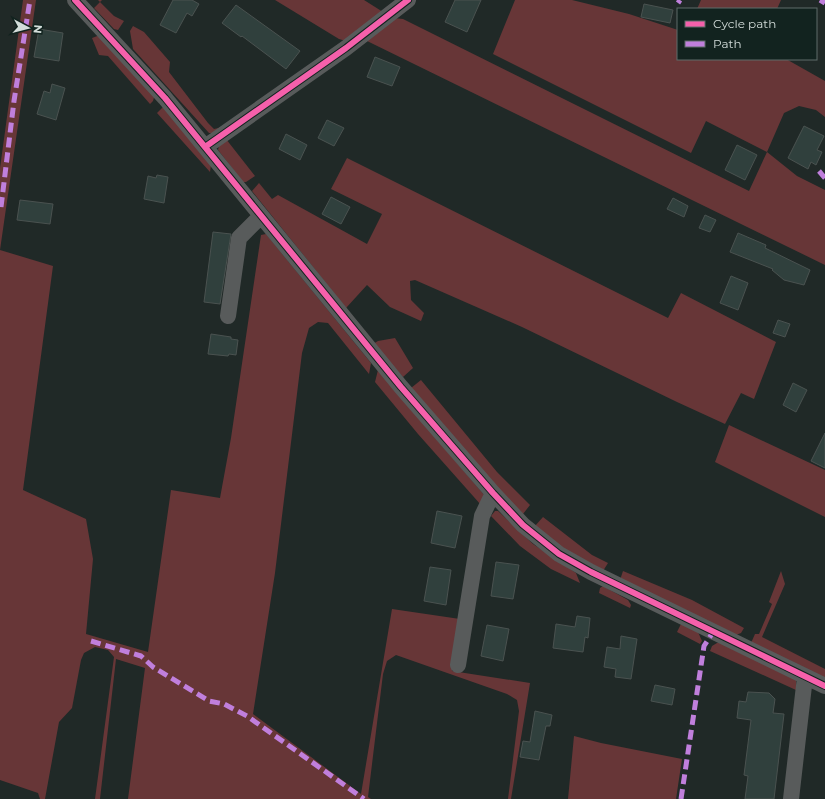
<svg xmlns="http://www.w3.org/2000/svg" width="825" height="799" font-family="Montserrat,sans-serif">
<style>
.green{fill:#673637}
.building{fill:#30403d;stroke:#4a5250}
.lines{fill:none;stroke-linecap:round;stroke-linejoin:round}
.minor{stroke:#585b5b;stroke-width:16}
.quiet{stroke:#c07fdc;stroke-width:5;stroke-dasharray:10 5;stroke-linecap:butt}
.cycleway-casing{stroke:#12231f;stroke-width:8}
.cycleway{stroke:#f560ab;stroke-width:6}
</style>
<rect width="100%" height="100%" fill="#202927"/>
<path class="green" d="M23,0H36L0,250L53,266L23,490L86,519L93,559L86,634L148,652L171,490L220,498L231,438L261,235L266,234L371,363L369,374L328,323L318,322L309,328L302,353L275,573L253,714L361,794L392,609L460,619L452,671L530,683L511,799H508L519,711L517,700L507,694L396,655L387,661L383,674L368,797L371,799H128L145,668L116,659L100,799H95L114,657L108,650L95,647L84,653L81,660L72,708L59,722L45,799H40L38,793L0,780V168Z
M98,0H102L100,2L114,16L124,21L118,30L114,29L94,8L100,2Z
M275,0H364L383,12L346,41L339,39Z
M515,0H572L629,14L678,30V59H786L825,81V117L816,110L799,106L784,113L767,152L797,176L825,190V265L365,40L394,18L403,19L749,191L767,152L706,121L691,153L493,54Z
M701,0H781L777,9H697Z
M133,26L144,32L170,62L169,72L208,123L214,129L223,127L214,133H209L133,49L130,31Z
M100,35L155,94L153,101L150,104L108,56L99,55L92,38Z
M165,105L211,165L210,172L157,113Z
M226,139L255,176L246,182H243L218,150L219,145Z
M347,158L668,318L681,293L776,342L754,399L741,393L725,424L677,402L522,327L415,280L410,281L411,300L424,313L421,321L390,307L367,285L346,308L252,191L259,183L272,199L278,195L367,244L382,214L331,189Z
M395,338L413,368L403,377L373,344L378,341Z
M378,370L485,496L481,505L418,434L375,382Z
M421,380L497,472L530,505L523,514L492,483L411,388Z
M729,425L825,470V517L715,462Z
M495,511H498L533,544L576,573L580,583L551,569L520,546L491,516Z
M543,517L592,555L608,563L603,571L561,547L535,526Z
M623,571L692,600L744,628L741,633L736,635L620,580Z
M781,571L785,584L762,637L825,669V679L751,643L755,634H759L772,604L769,602Z
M603,586L628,600L631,605L630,608L599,593L600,588Z
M681,624L698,632L702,641L700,644L677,632Z
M717,643H722L796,679V690L710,651L712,646Z
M574,736L601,743L682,759L676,799H568Z"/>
<path class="building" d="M173,0H192L199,4L192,16L187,13L176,33L160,25Z
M455,0H481L467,32L445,22Z
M644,4L673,10L670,23L641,17Z
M236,5L300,51L286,69L242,36L241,37L222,23Z
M39,29L63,33L59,61L34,57Z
M375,57L400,67L392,86L367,77Z
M52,84L65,88L56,120L37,114L44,91L50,93Z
M327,120L344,128L334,146L318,138Z
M804,126L824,136L817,150L822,152L816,165L811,162L808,169L788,158Z
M286,134L307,145L300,160L279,149Z
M737,145L757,155L745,180L725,170Z
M157,175L168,177L164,203L144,199L148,176L156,178Z
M331,197L350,207L341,224L322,214Z
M673,198L688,206L684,217L667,209Z
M20,200L53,204L50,224L17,220Z
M705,215L716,220L710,232L699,228Z
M213,232L231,234L220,304L204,302Z
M738,233L766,245L765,248L810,270L804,285L784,280L772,270L773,269L730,252Z
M731,276L748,283L738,310L720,303Z
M778,320L790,324L785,337L773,333Z
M211,334L231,337V339L238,340L236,355L229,354L228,356L208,354Z
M793,383L807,390L796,412L783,405Z
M825,433V468L811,461Z
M437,511L462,516L455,548L431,543Z
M496,562L519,565L513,599L491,596Z
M430,567L451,570L446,605L424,601Z
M577,616L590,618L588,638L585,637L583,652L553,648L556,624L575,627Z
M487,625L509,629L503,661L481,656Z
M621,636L637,639L631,679L615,677L616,669L604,667L607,647L620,649Z
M655,685L675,689L672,705L651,701Z
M748,692L769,693L775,699L773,713L784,714L774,799H745L748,776L744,775L751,720L737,718L739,701L746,702Z
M535,711L552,715L550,726H546L539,760L520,757L523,741L530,742Z"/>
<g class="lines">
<path class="minor" d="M75,0L165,98L401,387L493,493L523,525L559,554L591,572L825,686
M205,147L346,48L408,0
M228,316L239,238L261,216
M458,665L482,516L493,493
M791,799L805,677"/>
<path class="quiet" d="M820,0L825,3
M678,3L680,0
M819,171L825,178
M1,207L14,101L30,0
M91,641L141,656L153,667L209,701L224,704L247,716L364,799
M681,799L704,646L713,632"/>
<defs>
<path id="cycleway" d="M75,0L165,98L401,387L493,493L523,525L559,554L591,572L825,686
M205,147L346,48L408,0"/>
</defs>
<use href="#cycleway" class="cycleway-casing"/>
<use href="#cycleway" class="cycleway"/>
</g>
<rect x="677" y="8" width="140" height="52" fill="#12231f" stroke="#5f6d6a"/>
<rect x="685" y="21" width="20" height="6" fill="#f560ab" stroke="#5f6d6a"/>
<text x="713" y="28" font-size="12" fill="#d3ddda">Cycle path</text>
<rect x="685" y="41" width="20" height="6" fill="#c07fdc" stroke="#5f6d6a"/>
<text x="713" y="48" font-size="12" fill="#d3ddda">Path</text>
<g transform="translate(28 28) rotate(97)" stroke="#12231f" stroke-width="3" paint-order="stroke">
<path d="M0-3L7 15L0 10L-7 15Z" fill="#d3ddda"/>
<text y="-6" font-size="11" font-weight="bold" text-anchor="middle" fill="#d3ddda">N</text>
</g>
</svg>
